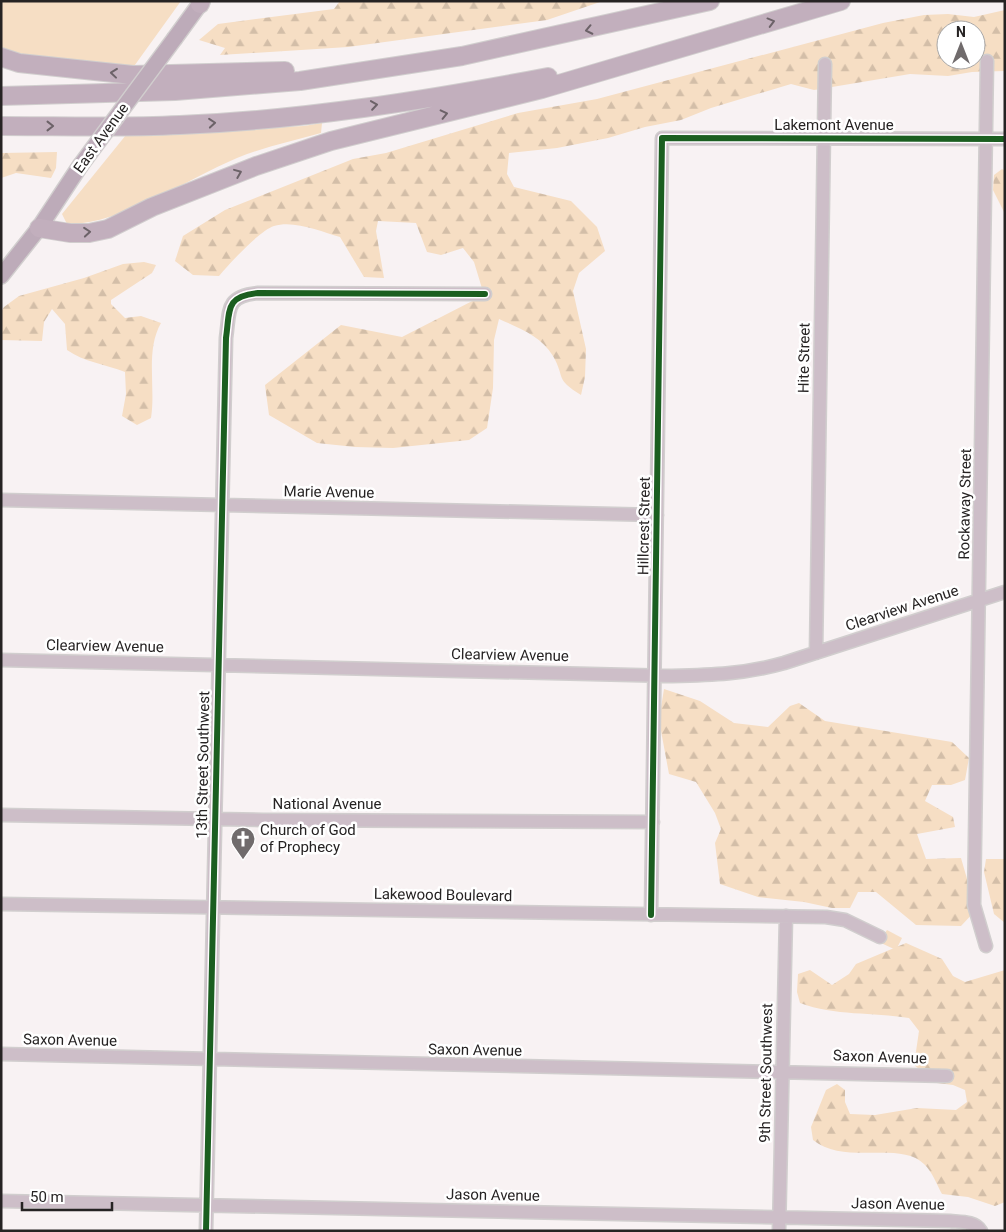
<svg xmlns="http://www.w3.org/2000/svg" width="1006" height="1232" font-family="Roboto,sans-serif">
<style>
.grass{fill:#f6dec4}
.forest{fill:url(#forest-firs);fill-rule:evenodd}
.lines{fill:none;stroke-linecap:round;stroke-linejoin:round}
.minor-casing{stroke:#d1cece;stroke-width:15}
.major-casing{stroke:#d1cece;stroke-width:18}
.highway-casing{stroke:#d1cece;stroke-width:20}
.minor{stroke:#cdbec8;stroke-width:12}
.major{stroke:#bdabb9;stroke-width:15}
.highway{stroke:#c2afbd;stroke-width:18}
.major-bridge-casing{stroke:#d1cece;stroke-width:18;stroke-linecap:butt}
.major-bridge{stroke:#bdabb9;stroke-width:15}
.cycleway-casing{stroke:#fff;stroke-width:9}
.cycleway{stroke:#1b5e20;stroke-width:6}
.oneway{stroke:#6c6268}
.labels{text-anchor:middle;stroke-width:5;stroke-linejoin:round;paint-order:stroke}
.street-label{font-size:15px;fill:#262323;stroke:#fff}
.poi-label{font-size:15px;fill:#262323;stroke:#fff;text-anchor:start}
</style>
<defs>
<pattern id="forest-firs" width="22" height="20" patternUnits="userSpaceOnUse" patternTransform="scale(1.25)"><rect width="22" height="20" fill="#f6dec4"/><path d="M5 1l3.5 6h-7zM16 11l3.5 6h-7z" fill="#d3bea8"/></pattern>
</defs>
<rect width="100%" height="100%" fill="#f8f2f3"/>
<path class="grass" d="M1,1H181L132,69L23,56L1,48Z
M322,123L321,133C293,141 264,147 237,158C187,179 121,225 67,224L62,214L126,135L304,126Z
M887,930L902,938L896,950L879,942Z"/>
<path class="forest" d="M340,1H603L547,20L348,47L220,55L225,48L199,40L218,24L334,9Z
M1005,10V71L972,72L948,76L910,74L814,90L791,84L711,108L681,120L645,127L608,138L557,148L509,153L507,174L514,187L571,201L597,227L605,251L579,273L573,291L586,349L585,377L581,395C554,378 566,379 553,356C541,336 519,328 499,319L494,340L493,388L487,428L469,440L393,448L355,447L317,443L269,415L265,385L341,325L402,337L484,295L474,262L463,248L441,255L427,252L416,223L378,221L376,231L384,278L364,277L340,237C321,232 295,220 274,226C259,231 230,263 219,276L193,275L175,261L183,236L225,210L353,159L386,153L518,113L597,99L883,23L924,15L948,14L974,17ZM946,30H976V60H946Z
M57,152L56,168L51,178L16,173L1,178V153Z
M1002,169L1005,171V214L993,190L994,175Z
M144,262L156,265L152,273L111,300V304L125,318L141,316L161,323C145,351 156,387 151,418L137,425L122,416L126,394L125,372C105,364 84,362 67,350L65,324L52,309L44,322L42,341L1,340V312L4,307L19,296L84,278L123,264Z
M664,689L700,701L734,723L768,727L790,706L799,703L825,721L952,742L969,758L965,780L951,785H932L925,801L953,817L955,827L917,834L926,859L961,858L976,910L961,926L916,925L876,892H858L850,908H832L804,902L758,897L720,884L715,843L721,829L715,813L696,782L669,774L659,720Z
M986,859H1005V923L994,914L984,872Z
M906,943L942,959L953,976L965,982L1005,970V1202L995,1206L968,1197L942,1194C937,1185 932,1171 924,1164C900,1140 845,1166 813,1140L811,1127L826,1090L837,1084L845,1090V1102L850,1114L875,1115L917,1108L956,1110L967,1102L965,1090L953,1085L937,1083L914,1065L919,1031L909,1018C872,1012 835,1016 800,1003L797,992L798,974L810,970L832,985L849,974L856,964Z"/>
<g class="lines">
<defs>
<path id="minor" d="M1,500L657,515
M816,653L825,64
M1,660L672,676C712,675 745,674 784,663L1005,592
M1,815L263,820L653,822
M1,904L826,917L845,920L880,937
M651,915L662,138L1005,139
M986,946L974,905L987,61
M1,1054L947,1076
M1,1201L950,1221C961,1222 975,1221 981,1231
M206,1231L226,338C230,310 225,296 258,293L485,294
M779,1231L786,916"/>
<path id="major" d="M175,38L202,1
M1,276L39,228L80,166"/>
<path id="highway" d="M200,4L201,1
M1,57L19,63L133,75L285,71
M1,96L175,91L300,81L462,56L710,1
M1,126C61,126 120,128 180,125C303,120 427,100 548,77
M39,228L70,233H89L108,229L152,207L256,166L331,141L542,89L841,1"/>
</defs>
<use href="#minor" class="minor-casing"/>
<use href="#major" class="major-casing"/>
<use href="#highway" class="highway-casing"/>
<use href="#minor" class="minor"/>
<use href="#major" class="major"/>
<use href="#highway" class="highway"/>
<defs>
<path id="major-bridge" d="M80,166L175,38"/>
</defs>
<use href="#major-bridge" class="major-bridge-casing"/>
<use href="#major-bridge" class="major-bridge"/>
<defs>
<path id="cycleway" d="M651,915L662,138L1005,139
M206,1231L226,338C230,310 225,296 258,293L485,294"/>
</defs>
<use href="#cycleway" class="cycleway-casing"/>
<use href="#cycleway" class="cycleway"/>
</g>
<defs><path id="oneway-chevron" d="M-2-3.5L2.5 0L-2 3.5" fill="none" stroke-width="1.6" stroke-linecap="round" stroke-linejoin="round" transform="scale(1.25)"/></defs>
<g class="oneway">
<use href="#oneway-chevron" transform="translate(771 22) rotate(-15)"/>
<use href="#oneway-chevron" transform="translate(589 30) rotate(168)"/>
<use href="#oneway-chevron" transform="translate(114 73) rotate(-174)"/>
<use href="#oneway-chevron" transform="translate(374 105) rotate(-8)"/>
<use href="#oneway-chevron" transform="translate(444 114) rotate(-13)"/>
<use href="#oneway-chevron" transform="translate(212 123) rotate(-5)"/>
<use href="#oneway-chevron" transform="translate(50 126)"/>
<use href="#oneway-chevron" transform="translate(238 173) rotate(-22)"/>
<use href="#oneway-chevron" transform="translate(87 232) rotate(-5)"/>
</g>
<defs>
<symbol id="church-pin" viewBox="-11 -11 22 30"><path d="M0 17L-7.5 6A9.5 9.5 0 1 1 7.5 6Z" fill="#706b6c" stroke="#fff"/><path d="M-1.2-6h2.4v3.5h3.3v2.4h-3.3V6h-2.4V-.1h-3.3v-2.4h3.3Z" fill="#fff"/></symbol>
</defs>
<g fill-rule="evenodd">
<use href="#church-pin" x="229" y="825" width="28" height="38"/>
</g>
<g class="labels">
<g class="street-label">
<text x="834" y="130">Lakemont Avenue</text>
<text transform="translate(101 138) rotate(-54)" y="5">East Avenue</text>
<text transform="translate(804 358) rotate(-89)" y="5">Hite Street</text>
<text transform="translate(329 492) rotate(1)" y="5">Marie Avenue</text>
<text transform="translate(965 504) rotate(-89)" y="5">Rockaway Street</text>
<text transform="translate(644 526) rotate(-89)" y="5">Hillcrest Street</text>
<text transform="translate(902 608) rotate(-18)" y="5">Clearview Avenue</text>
<text transform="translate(105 646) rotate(1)" y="5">Clearview Avenue</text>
<text transform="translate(510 655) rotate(1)" y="5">Clearview Avenue</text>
<text transform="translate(203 765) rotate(-89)" y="5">13th Street Southwest</text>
<text x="327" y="809">National Avenue</text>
<text transform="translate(443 895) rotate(1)" y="5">Lakewood Boulevard</text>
<text transform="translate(70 1040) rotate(1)" y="5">Saxon Avenue</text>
<text transform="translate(475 1050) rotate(1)" y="5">Saxon Avenue</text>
<text transform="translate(880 1057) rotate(2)" y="5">Saxon Avenue</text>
<text transform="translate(766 1073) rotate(-89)" y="5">9th Street Southwest</text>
<text transform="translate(493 1195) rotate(1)" y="5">Jason Avenue</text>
<text transform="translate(898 1204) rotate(1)" y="5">Jason Avenue</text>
</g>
<g class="poi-label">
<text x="260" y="835">Church of God<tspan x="260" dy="17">of Prophecy</tspan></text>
</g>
</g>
<rect width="1006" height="1232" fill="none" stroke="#262323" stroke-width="5"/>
<g transform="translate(961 45)"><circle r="24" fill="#ffffff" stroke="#a8a7a7"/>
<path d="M0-4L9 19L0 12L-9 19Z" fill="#706b6c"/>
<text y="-8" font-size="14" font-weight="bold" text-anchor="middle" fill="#262323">N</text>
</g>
<path d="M22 1202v8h90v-8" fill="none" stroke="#262323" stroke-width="2.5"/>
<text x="30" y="1202" font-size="15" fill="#262323" stroke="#ffffff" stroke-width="4" paint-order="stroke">50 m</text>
</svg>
